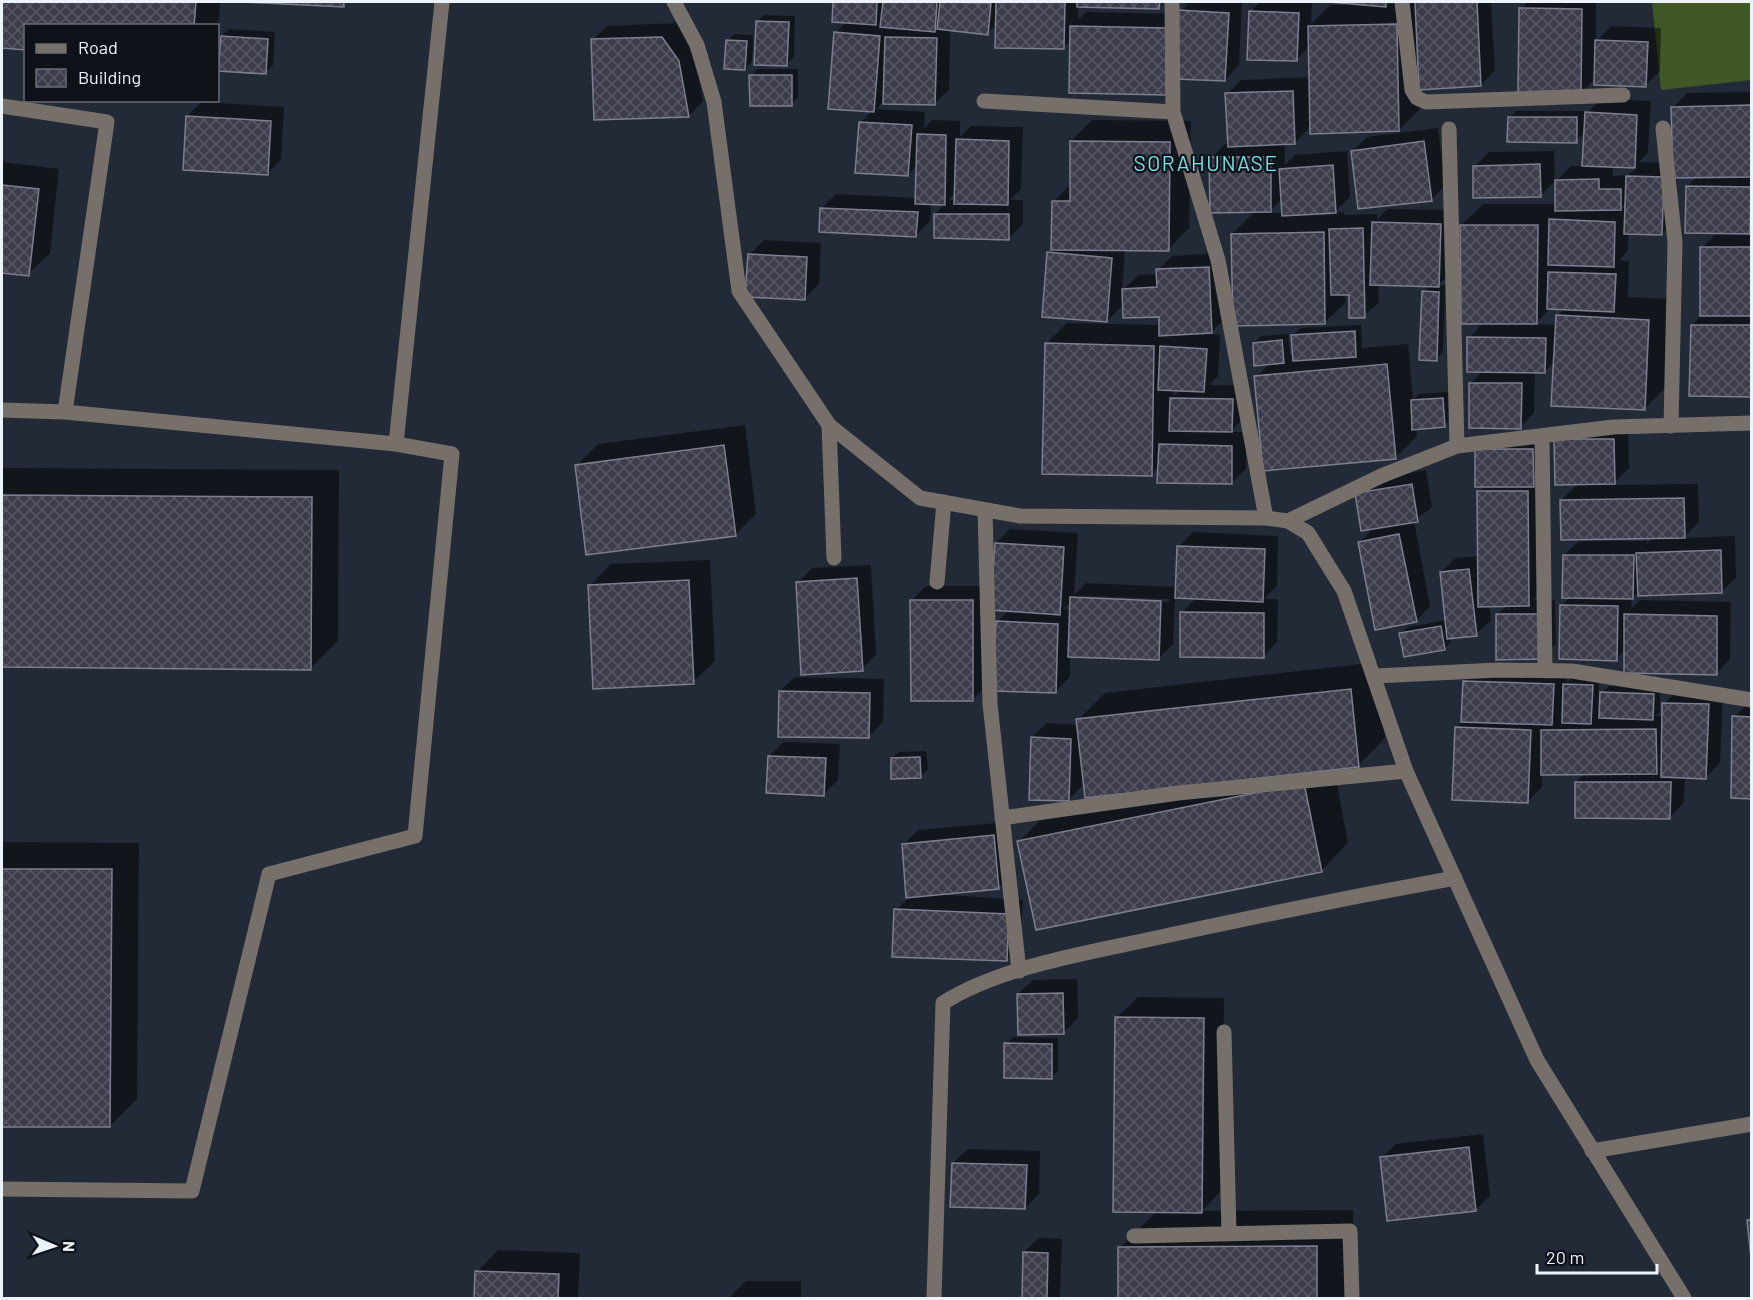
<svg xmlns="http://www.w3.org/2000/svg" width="1753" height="1300" font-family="Barlow,sans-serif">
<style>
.grass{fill:#405826}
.shadow{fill:#0007;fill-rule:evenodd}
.building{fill:url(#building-cross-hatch);stroke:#7d7e8f;stroke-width:1.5}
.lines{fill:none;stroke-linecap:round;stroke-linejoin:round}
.minor{stroke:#766f6a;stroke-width:15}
.labels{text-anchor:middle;stroke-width:4.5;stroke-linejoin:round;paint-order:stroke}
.quarter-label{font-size:21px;letter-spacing:1.5px;fill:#76e2e7;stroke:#0e1218}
</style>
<defs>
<pattern id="building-cross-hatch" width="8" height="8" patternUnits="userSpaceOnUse" patternTransform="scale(1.5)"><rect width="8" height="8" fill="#3c3c4b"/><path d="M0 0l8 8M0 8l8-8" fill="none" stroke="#585966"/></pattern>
</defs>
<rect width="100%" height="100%" fill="#212a36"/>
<path class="grass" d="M1652,2H1751V80L1661,90Z"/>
<path class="shadow" d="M2,2H220L218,32V26H26V49L2,47Z
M273,2H347L343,5Z
M835,2H1165L1159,8L1078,5V20L1086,12L1179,14L1189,2H1242L1239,65L1225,80L1071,40L1064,47L998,17H995L994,27L987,33L950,29L949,90L934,104L885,100L876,109L925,112L924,129L932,120L960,121V137L971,126L1023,127L1021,189L1010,200H1023V224L1009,238L935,214L946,203H931L930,221L916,235L822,208L836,194L916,198L917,165L908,174L860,123L872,111L835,33L847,21L834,20ZM956,192V200H948Z
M1260,2H1312L1311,24L1330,5H1344V3L1329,2H1389L1386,4L1491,2L1495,70L1481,85L1420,88V109L1399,130L1311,126L1295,143H1285V165L1295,155L1347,151L1350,197L1335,212H1344V215L1377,214V219L1388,209L1454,210L1453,271L1438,285H1445L1443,352L1436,359L1423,292L1430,285L1378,283L1379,302L1364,316L1350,294H1345L1346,302L1324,323L1232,234L1255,211L1211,158L1225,144H1229L1227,94L1241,80L1310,77L1309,47L1296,60L1250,12ZM1282,199L1283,213H1268Z
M1528,2H1596V42L1611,26L1661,28L1660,71L1645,86L1595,79L1581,93L1521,9Z
M764,15L795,16L794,57L787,64L757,22Z
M677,23L693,46L703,101L689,116L593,40L607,26Z
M229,29L275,32L273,65L266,72L222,36Z
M734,34L753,35L752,62L745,69L727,41Z
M758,69H798V97L791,104L751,76Z
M1752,92V230L1748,234H1752V396L1692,325L1701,316L1702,248L1718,232L1687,186L1698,176L1677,177L1676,219L1662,234L1628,232V251L1619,260L1629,261L1628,297L1670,299L1665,388L1644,409L1555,361L1545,371H1535L1534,413L1520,427L1471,383L1484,370L1469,338L1484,322L1461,225L1483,204H1557V180L1571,166H1584L1585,132L1576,141L1509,118L1516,111H1584V116L1601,99L1651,101L1648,152L1639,162L1674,163L1673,108L1687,93ZM1613,166L1637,167L1629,175L1613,176ZM1627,202V208H1621ZM1551,308H1565L1557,316V325L1535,324Z
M202,102L284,107L281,159L267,174L187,116Z
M1092,120L1191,121L1189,228L1168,250L1125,249L1122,291L1138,275L1158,274V270L1172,256L1223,253L1226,318L1209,334L1220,335L1218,376L1209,385H1247L1246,416L1230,432H1246V469L1231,483L1160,466L1151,474L1046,344L1067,323L1160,325V316L1124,304L1106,322L1049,253L1053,249L1054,201L1071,184V141ZM1174,389H1181L1173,397Z
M1438,128L1445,185L1431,200L1353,151L1367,137Z
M1554,151L1555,181L1541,195L1474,167L1489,152Z
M2,162L59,169L50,253L28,274L2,272Z
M764,240L821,243L819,284L805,298L749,255Z
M1361,325L1362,348L1408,344L1413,400L1419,394L1449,392L1451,419L1444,426L1416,428L1417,436L1395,458L1256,377L1270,363L1254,343L1261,336L1288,334L1290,355L1294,354L1293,335L1300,328Z
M745,425L756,514L735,535L577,465L598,444Z
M1628,425L1629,468L1612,485L1698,484L1699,522L1683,538L1735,536L1736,578L1721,592L1639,591L1632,598L1631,609L1640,600L1731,602L1730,659L1716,674L1625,650L1616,659L1562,605L1570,597L1564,555L1579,541H1647V544L1654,537L1561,500L1579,483L1556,440Z
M1547,435L1543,590L1533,600H1555L1556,644L1541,658L1497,615L1507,605H1489L1491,620L1476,634L1450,637L1451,642L1444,649L1401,633L1408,627L1447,620L1441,572L1456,558L1479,556V492L1485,486L1477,450Z
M2,468L339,470L338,641L311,668L2,666Z
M1426,470L1432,507L1414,521L1430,606L1416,621L1360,542L1374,528L1357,494L1371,480Z
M1010,529L1078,533L1074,595L1086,583L1177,587L1179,546L1193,532L1278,536L1277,586L1264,599H1278L1277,642L1263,657L1182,612L1196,598L1175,597L1173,644L1159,658L1070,655V677L1055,692L997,622L1009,610L996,543ZM1083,596L1169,599V602L1083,599ZM1072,601L1071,610L1063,609Z
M710,560L715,661L693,682L590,586L611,564Z
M871,565L876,655L862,669L798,583L812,568Z
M926,586H986L987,685L973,699L912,600Z
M1378,662L1385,738L1358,766L1334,768L1348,843L1321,871L1019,842L1046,814L1174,789L1085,783L1068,800L1032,737L1047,723L1078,725V720L1105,693Z
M1478,667L1567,670V683L1572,678L1599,679L1598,716H1601L1602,693L1609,686L1660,688V712L1655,716H1664V704L1678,690L1723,691L1720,763L1706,777L1685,776L1684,803L1670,817L1576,782L1586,773H1542V787L1528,801L1457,727L1463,721L1464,681Z
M795,677L884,679L883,722L868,737L780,691Z
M1748,703H1752V798L1734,717Z
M784,742L840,744L838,780L824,794L769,756Z
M926,751L928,769L921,776L892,758L899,752Z
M1008,822L1013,874L998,888L933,894L1023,900L1020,945L1006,960L896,910L908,898L903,845L918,830Z
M2,842L139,843L137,1099L110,1126L2,1125Z
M1077,979L1078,1018L1063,1033L1018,994L1033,980Z
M1138,997L1224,998L1222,1190L1202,1211L1353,1210V1298H1120V1248L1157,1211L1116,1018Z
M1013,1037L1058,1038V1071L1051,1078L1006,1044Z
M1483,1134L1490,1196L1475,1210L1381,1158L1396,1144Z
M968,1149L1040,1151L1039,1194L1025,1208L953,1163Z
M1039,1238L1062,1239L1060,1298H1023L1024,1252Z
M498,1250L580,1253L578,1298H476L477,1272Z
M746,1281H801V1298H729Z"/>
<path class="building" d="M2,2H196L194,26H26V50L2,48Z
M243,2H344V7Z
M833,2H877L876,25L832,22Z
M883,2H937L935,32L880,27Z
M940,2L991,3L988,35L937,29Z
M996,2H1065L1064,49L995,48Z
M1077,2H1160L1159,9L1077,7Z
M1328,2H1386V7Z
M1415,2H1477L1481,86L1419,90Z
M1519,8L1582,9L1581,95L1518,94Z
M1178,10L1229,13L1225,81L1174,79Z
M1249,11L1299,13L1297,61L1247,60Z
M756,21L789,22L787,66L754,65Z
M1397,24L1399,131L1310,134L1308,26Z
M1070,26L1167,28L1166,95L1069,93Z
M834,32L880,36L874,112L828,109Z
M221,36L268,39L266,74L218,71Z
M662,37L679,61L689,117L594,120L591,39Z
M885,37L937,38L935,105L883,104Z
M726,40L747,41L745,70L724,69Z
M1595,40L1648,42L1646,87L1594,85Z
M749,75H792V106H750Z
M1293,91L1295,144L1228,147L1225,93Z
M1752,105V177L1673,178L1671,107Z
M1585,112L1637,115L1635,168L1582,166Z
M186,116L271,121L268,175L183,170Z
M1508,117H1577V143L1507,142Z
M859,122L912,125L908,176L855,173Z
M917,134L946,135L945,205L915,204Z
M956,139L1009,141L1008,205L954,204Z
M1070,141L1170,142L1169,251L1051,250L1052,201H1070Z
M1424,141L1432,201L1358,209L1351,151Z
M1209,157H1271V212L1210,213Z
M1540,164L1541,197L1473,198V166Z
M1333,165L1336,213L1282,216L1279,169Z
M1626,176L1664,177L1662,235L1624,234Z
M1599,179V189H1621V210L1555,211V180Z
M2,185L39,189L29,276L2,273Z
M1686,186L1751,187L1750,234L1685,233Z
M820,208L918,212L916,237L819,232Z
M934,214H1009V240L934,238Z
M1549,219L1615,222L1614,267L1548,265Z
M1372,222L1441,224L1439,287L1370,285Z
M1460,225H1538L1537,324H1461Z
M1363,228L1365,318H1349V295H1331L1329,229Z
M1324,232L1325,324L1233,326L1231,234Z
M1700,247H1752V316H1700Z
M1047,252L1112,258L1107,322L1042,317Z
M748,254L807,257L805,300L745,297Z
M1209,267L1212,333L1159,336V317L1123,318L1122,289L1157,287L1156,269Z
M1548,272L1616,274L1614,312L1547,309Z
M1422,291L1439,292L1437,361L1419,360Z
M1556,315L1649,320L1645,410L1551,406Z
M1691,325H1752V397L1689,396Z
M1355,331L1356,357L1293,361L1291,335Z
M1467,337L1546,338L1545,373L1467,372Z
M1282,340L1284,363L1254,366L1253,343Z
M1045,343L1154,346L1152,476L1042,474Z
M1160,346L1207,349L1204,392L1158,390Z
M1387,364L1396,459L1263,471L1254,376Z
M1469,383H1522L1521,429L1469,428Z
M1170,398L1233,399L1232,432L1169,431Z
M1443,398L1445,427L1412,430L1411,400Z
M1554,439H1614L1615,484L1555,485Z
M1159,444L1232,446V484L1157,483Z
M724,445L736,536L586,555L575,465Z
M1475,449H1533L1534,487H1475Z
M1412,484L1418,522L1361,531L1355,493Z
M1477,491H1528L1529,606L1478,607Z
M2,495L312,497L311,670L2,667Z
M1684,498L1685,538L1561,540L1560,500Z
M1399,534L1417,622L1375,630L1358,542Z
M995,543L1064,547L1060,615L990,610Z
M1177,546L1265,549L1263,602L1175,598Z
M1721,550L1722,593L1638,596L1636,553Z
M1563,555H1634L1633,599L1562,598Z
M1469,569L1477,636L1447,639L1440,572Z
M857,578L863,671L801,675L796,582Z
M689,580L694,684L593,689L588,585Z
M1070,597L1161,601L1159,660L1068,657Z
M910,600H973V701H911Z
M1560,605L1618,606L1617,661L1559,659Z
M1180,612L1264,613V658L1180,657Z
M1496,614H1541L1542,659L1496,660Z
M1624,614L1717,616V675L1624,673Z
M996,621L1058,624L1056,693L993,691Z
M1441,626L1445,650L1404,657L1399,633Z
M1463,681L1554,684L1552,725L1461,722Z
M1563,684L1593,685L1591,724L1562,723Z
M1351,689L1359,767L1085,798L1076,719Z
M779,691L870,693L869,738L778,737Z
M1600,692L1654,694L1653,720L1599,718Z
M1662,703L1709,704L1706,779L1661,777Z
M1732,716L1752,717V799L1731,798Z
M1455,727L1531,730L1528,803L1452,800Z
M1656,729L1657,774L1541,775V730Z
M1031,737L1071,739L1069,801L1029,800Z
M768,756L826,758L824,796L766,793Z
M920,757L921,778L891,779V758Z
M1575,782H1671L1670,819L1575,818Z
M1304,783L1322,872L1036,930L1017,841Z
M994,835L999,889L906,898L902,844Z
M2,869H112L110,1127H2Z
M894,909L1009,914L1007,961L892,957Z
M1063,993L1064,1034L1018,1035L1017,994Z
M1115,1017L1204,1018L1202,1213L1113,1212Z
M1004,1043L1052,1044V1079L1004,1078Z
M1469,1147L1476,1211L1387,1221L1380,1157Z
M952,1163L1027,1165L1025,1209L950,1207Z
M1752,1219V1258H1751L1747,1220Z
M1317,1246V1298H1118V1247Z
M1023,1252L1048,1253L1047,1298H1022Z
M475,1271L559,1274L558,1298H474Z"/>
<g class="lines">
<path class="minor" d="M674,2L697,45L714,102L739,291L829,425L920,498L1020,516L1266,518L1288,521L1308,533L1344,591L1406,771L1537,1060L1684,1298
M1172,2L1173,112L1218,260L1266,518
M1402,2L1412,90L1417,98L1426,102L1623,95
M984,101L1173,112
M2,106L107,122L65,412
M1663,128L1675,243L1671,426
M1449,129L1457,446
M2,410L65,412L396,444L452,454L415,836L269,874L192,1191L2,1189
M829,425L834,558
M1542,437L1545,671
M396,444L442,2
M985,510L990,704L1019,971
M1288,521L1381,476L1457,446L1613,427L1752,423
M937,582L944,502
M1375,676L1498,670L1572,671L1752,700
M1002,818L1178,793L1406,771
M1224,1032L1229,1233
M1592,1151L1752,1124
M1134,1236L1350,1231L1352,1298
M934,1298L943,1003C996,969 1080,954 1142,941C1246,918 1350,897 1455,878"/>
</g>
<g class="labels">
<g class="quarter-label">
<text x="1206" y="171">SORAHUNASE</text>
</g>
</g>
<rect width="1753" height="1300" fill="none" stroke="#edf3fb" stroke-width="6"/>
<rect x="24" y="24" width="195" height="78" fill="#0e1218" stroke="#676c73" stroke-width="1.5"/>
<rect x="36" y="44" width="30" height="9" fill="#766f6a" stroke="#676c73" stroke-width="1.5"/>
<text x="78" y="54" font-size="18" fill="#edf3fb">Road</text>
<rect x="36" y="69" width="30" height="18" fill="url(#building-cross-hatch)" stroke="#676c73" stroke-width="1.5"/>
<text x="78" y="84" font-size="18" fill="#edf3fb">Building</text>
<g transform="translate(54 1246) rotate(92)" stroke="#0e1218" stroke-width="4.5" paint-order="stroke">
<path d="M0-4.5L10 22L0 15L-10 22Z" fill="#edf3fb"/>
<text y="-9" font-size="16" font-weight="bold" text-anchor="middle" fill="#edf3fb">N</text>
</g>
<path d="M1537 1264v9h120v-9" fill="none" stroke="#edf3fb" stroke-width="3"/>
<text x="1546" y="1264" font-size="18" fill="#edf3fb" stroke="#0e1218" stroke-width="4.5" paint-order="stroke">20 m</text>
</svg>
